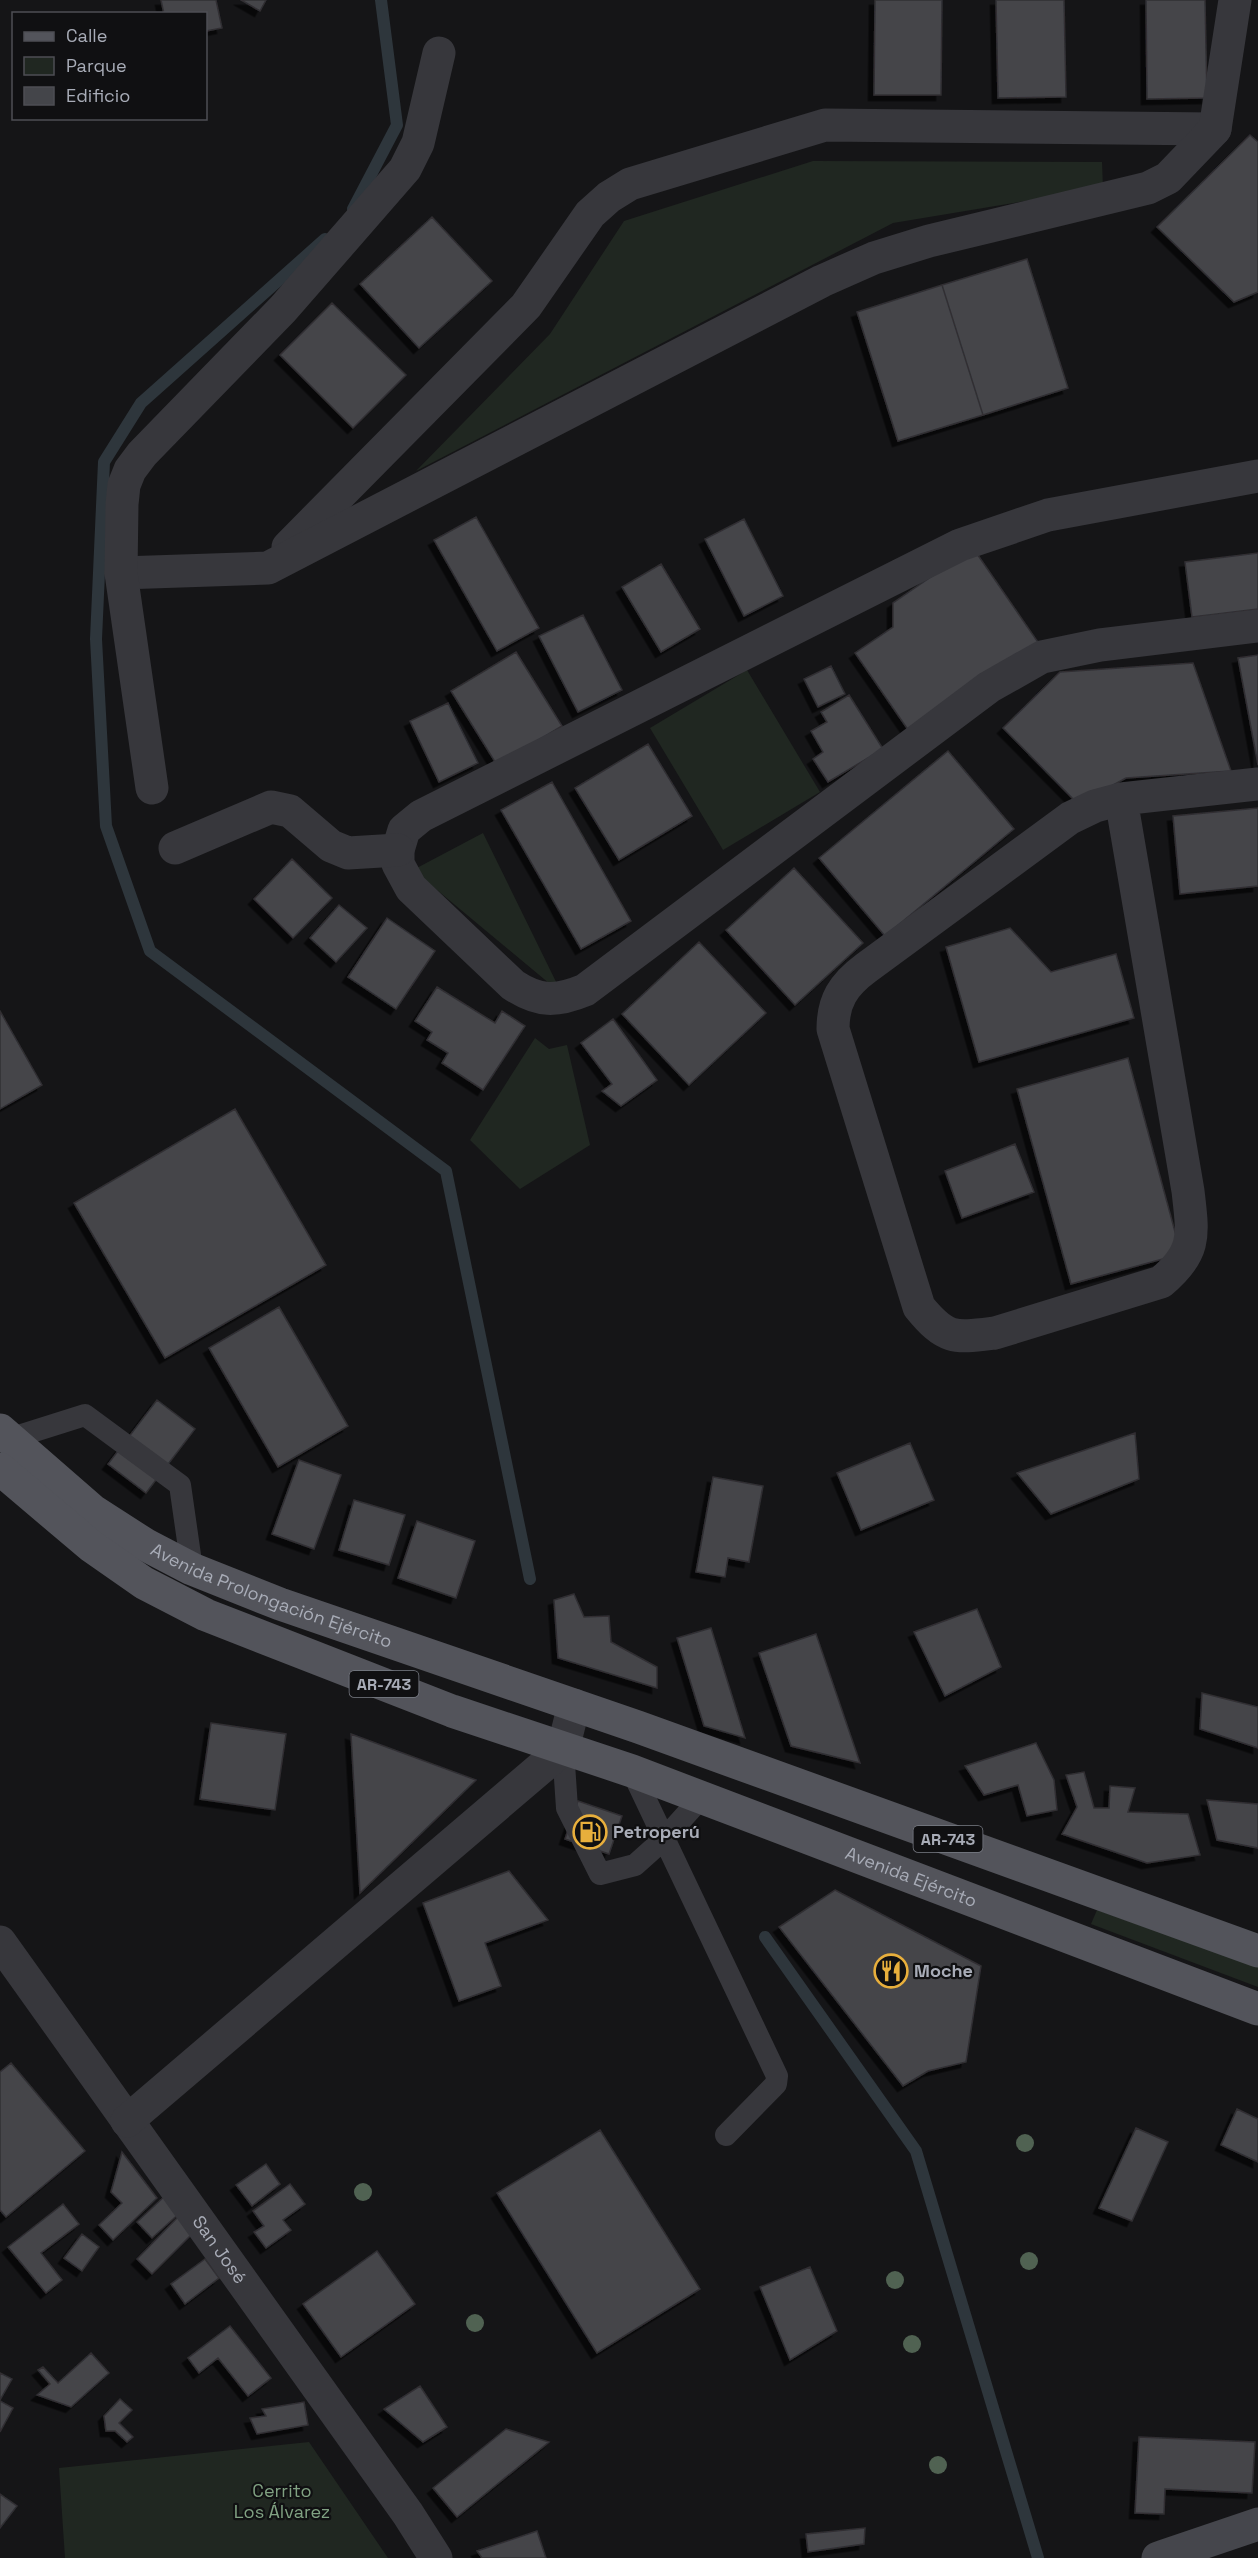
<svg xmlns="http://www.w3.org/2000/svg" width="1258" height="2558" font-family="'Space Grotesk',sans-serif">
<style>
.green{fill:#202721}
.lines{fill:none;stroke-linecap:round;stroke-linejoin:round}
.stream{stroke:#2e363c;stroke-width:12}
.building{fill:#44454a;stroke:#302f33;stroke-width:1.5;filter:url(#shadow)}
.lane{stroke:#37373c;stroke-width:22}
.street{stroke:#37373c;stroke-width:33}
.secondary{stroke:#45464c;stroke-width:33}
.primary{stroke:#53545b;stroke-width:33}
.tree{fill:#506252}
.labels{text-anchor:middle;stroke-width:4.5;stroke-linejoin:round;paint-order:stroke}
.shield{fill:#101012;stroke:#7a7d86;stroke-width:1.5}
.shield-label{font-size:16px;font-weight:bold;fill:#a8acb7}
.street-label{font-size:18px;fill:#a8acb7;stroke:#101012}
.poi-label{font-size:18px;font-weight:bold;fill:#a8acb7;stroke:#101012;text-anchor:start}
.park-label{font-size:18px;fill:#80a182;stroke:#101012}
</style>
<defs>
<filter id="shadow"><feDropShadow dx="-5.5" dy="5.5" stdDeviation="0" flood-color="#0009"/></filter>
</defs>
<rect width="100%" height="100%" fill="#151517"/>
<path class="green" d="M813,161L1102,162L1103,188L893,223L416,471L550,334L624,221Z
M747,670L820,792L723,850L650,728Z
M483,833L562,994L413,870Z
M535,1038L549,1049L567,1045L590,1145L520,1189L470,1140Z
M1097,1910L1258,1967V1987L1091,1924Z
M309,2442L388,2558H65L59,2468Z"/>
<g class="lines">
<path class="stream" d="M353,209L397,125L381,0
M325,239L141,403L104,462L96,639L106,826L150,951L446,1171L530,1579
M765,1937L916,2151L1038,2558"/>
</g>
<path class="building" d="M161,0H216L222,28L206,31V14H164Z
M241,0H266L260,11Z
M875,0H942L941,95H874Z
M996,0H1064L1066,97L998,98Z
M1146,0H1205L1207,98L1147,99Z
M1250,135L1258,142V292L1234,302L1157,227Z
M432,217L492,281L419,348L360,284Z
M1027,259L1068,388L983,415L942,285Z
M942,285L983,415L898,441L857,312Z
M332,303L406,375L353,428L280,355Z
M476,517L539,628L497,651L434,540Z
M744,519L783,596L744,616L705,539Z
M973,548L1042,648L913,737L855,653L893,627V603Z
M1258,553V609L1192,617L1185,562Z
M661,564L700,629L661,652L622,587Z
M583,615L622,690L578,712L539,636Z
M516,652L562,726L497,765L451,691Z
M1258,655V765L1238,658Z
M1193,663L1231,771L1126,778L1078,804L1003,728L1060,672Z
M831,666L845,694L818,707L804,679Z
M849,695L883,749L828,782L813,759L823,752L811,731L827,722L821,712Z
M448,703L478,763L439,782L410,721Z
M648,744L692,816L619,860L575,788Z
M948,751L1014,829L885,936L819,858Z
M552,782L631,921L581,949L501,810Z
M1258,808V886L1180,894L1173,816Z
M292,859L332,898L293,938L254,899Z
M794,868L863,943L795,1005L726,930Z
M339,905L367,928L336,962L310,938Z
M387,918L435,951L396,1009L348,977Z
M1010,928L1051,972L1116,954L1134,1018L979,1062L946,947Z
M699,942L766,1013L689,1085L622,1014Z
M437,987L495,1023L502,1011L525,1026L483,1090L442,1063L448,1053L427,1040L432,1032L415,1021Z
M0,1011L42,1085L0,1109Z
M613,1019L657,1080L621,1106L602,1091L612,1084L581,1043Z
M1128,1058L1181,1254L1071,1284L1017,1089Z
M235,1109L326,1265L165,1358L74,1203Z
M1015,1144L1034,1192L962,1218L945,1171Z
M279,1307L348,1426L278,1467L209,1348Z
M157,1400L195,1429L146,1493L108,1464Z
M1135,1433L1139,1479L1051,1514L1017,1473Z
M910,1443L934,1500L861,1530L837,1473Z
M299,1460L341,1475L314,1549L272,1534Z
M713,1477L763,1486L749,1562L728,1558L725,1577L696,1572Z
M354,1500L405,1515L389,1565L339,1550Z
M417,1521L475,1541L456,1598L398,1578Z
M574,1594L584,1617L609,1616L611,1642L657,1667V1688L558,1658L554,1600Z
M977,1609L1001,1667L945,1696L914,1632Z
M711,1628L745,1738L704,1726L677,1638Z
M816,1634L860,1763L791,1746L759,1653Z
M1202,1693L1258,1707V1748L1200,1729Z
M211,1723L286,1734L275,1810L200,1799Z
M351,1734L476,1780L360,1893Z
M1036,1743L1054,1780L1057,1810L1027,1816L1018,1785L984,1795L965,1766Z
M1084,1772L1094,1808H1109L1110,1786L1135,1788L1128,1812L1188,1814L1200,1855L1147,1863L1062,1834L1077,1807L1066,1775Z
M1207,1800L1258,1804V1848L1217,1840Z
M578,1801L622,1816L609,1854L565,1839Z
M509,1871L548,1920L485,1943L501,1986L459,2001L423,1903Z
M835,1890L981,1966L966,2062L928,2071L903,2086L779,1927Z
M11,2063L85,2151L6,2217L0,2210V2072Z
M1237,2109L1258,2119V2162L1221,2145Z
M1136,2128L1168,2142L1132,2221L1099,2208Z
M600,2130L700,2289L597,2353L497,2193Z
M122,2152L157,2198L113,2240L99,2225L122,2203L111,2192Z
M266,2164L280,2184L252,2206L236,2185Z
M290,2184L305,2204L283,2220L291,2230L266,2248L254,2232L264,2226L253,2211Z
M167,2194L182,2211L152,2238L137,2222Z
M63,2204L79,2224L41,2253L62,2280L46,2293L8,2247Z
M178,2217L194,2232L152,2274L137,2259Z
M82,2234L99,2247L82,2271L64,2258Z
M377,2251L415,2304L341,2357L303,2304Z
M205,2259L219,2278L185,2304L171,2284Z
M810,2267L837,2331L790,2360L760,2287Z
M230,2326L271,2378L248,2396L218,2358L199,2373L188,2358Z
M91,2353L109,2373L71,2407L37,2395L50,2384L38,2370L43,2367L58,2383Z
M0,2373L12,2379L0,2400Z
M420,2386L447,2427L423,2442L384,2409Z
M120,2399L132,2410L119,2423L133,2437L127,2442L115,2431H106L104,2416Z
M0,2401L13,2408L0,2432Z
M304,2402L308,2425L257,2434L250,2418L266,2416L262,2409Z
M506,2429L549,2442L457,2517L433,2488Z
M1139,2437L1255,2442L1252,2493L1165,2489L1164,2514L1135,2513Z
M0,2494L17,2506L0,2528Z
M865,2528L864,2544L808,2552L806,2534Z
M537,2531L546,2558H482L477,2551Z"/>
<g class="lines">
<path class="lane" d="M9,1439L85,1415L180,1485L192,1569
M563,1749L567,1808L600,1874L635,1865L664,1839L701,1798
M632,1771L777,2076L776,2084L726,2135"/>
<g class="street">
<path d="M1258,476L1048,515L960,545L421,816L404,830L398,850V864L411,888L513,985C539,1002 556,1002 585,990L989,687L1042,657L1100,645L1258,626"/>
<path d="M288,547L526,306L590,214L609,197L630,184L825,125L1215,129"/>
<path d="M121,573L268,568L822,281L874,258L929,241L1148,188L1168,178L1215,129L1235,0"/>
<path d="M152,788L121,573L122,504L124,485L130,470L142,454L283,309L405,169L418,143L439,53"/>
<path d="M1121,799L1188,1191C1193,1235 1197,1252 1161,1282L995,1333C954,1338 946,1340 919,1307L833,1029C833,1001 843,985 866,968L1070,818L1095,806L1121,799L1258,784"/>
<path d="M175,848L271,807L290,811L331,846L348,853L398,850"/>
<path id="s1" d="M0,1942L408,2514L436,2558"/>
<path d="M127,2121L563,1749L574,1705"/>
</g>
<path class="secondary" d="M1158,2558L1258,2524"/>
<g class="primary">
<path id="s2" d="M0,1430L93,1511L146,1545L192,1569L280,1604L638,1727L1258,1951"/>
<path id="s3" d="M0,1469L91,1546L144,1583L206,1615L452,1711L632,1771L1258,2009"/>
</g>
</g>
<g class="tree">
<circle cx="1025" cy="2143" r="9"/>
<circle cx="363" cy="2192" r="9"/>
<circle cx="1029" cy="2261" r="9"/>
<circle cx="895" cy="2280" r="9"/>
<circle cx="475" cy="2323" r="9"/>
<circle cx="912" cy="2344" r="9"/>
<circle cx="938" cy="2465" r="9"/>
</g>
<defs>
<symbol id="fuel-ring" viewBox="-11 -11 22 22"><circle r="9.5" fill="#101012" stroke="#e8af3c" stroke-width="1.5"/><path d="M-5.5-6h7V0h2V4h1.3V-2.5L3-4.5l.8-.8L6-3V5H2.5V1h-1V6h-7ZM-4.2-4.7v3.2H.2V-4.7Z" fill="#e8af3c"/></symbol>
<symbol id="restaurant-ring" viewBox="-11 -11 22 22"><circle r="9.5" fill="#101012" stroke="#e8af3c" stroke-width="1.5"/><path d="M-5-6h1v4h1v-4h1v4h1v-4h1v5L-1.5 .5V6h-2V.5L-5-1ZM5-6V6H3V1.5H1.5Q1.5-4 5-6Z" fill="#e8af3c"/></symbol>
</defs>
<g fill-rule="evenodd">
<use href="#fuel-ring" x="571" y="1813" width="38" height="38"/>
<use href="#restaurant-ring" x="872" y="1952" width="38" height="38"/>
</g>
<g class="labels">
<g class="shield">
<rect x="349.5" y="1671" width="69" height="26" rx="4.5"/>
<rect x="913.5" y="1826" width="69" height="26" rx="4.5"/>
</g>
<g class="shield-label">
<text x="384" y="1690">AR-743</text>
<text x="948" y="1845">AR-743</text>
</g>
<g class="street-label">
<text dy="6" stroke="none"><textPath href="#s2" startOffset="322">Avenida Prolongación Ejército</textPath></text>
<text dy="6" stroke="none"><textPath href="#s3" startOffset="1006">Avenida Ejército</textPath></text>
<text dy="6" stroke="none"><textPath href="#s1" startOffset="378">San José</textPath></text>
</g>
<g class="poi-label">
<text x="613" y="1838">Petroperú</text>
<text x="914" y="1977">Moche</text>
</g>
<g class="park-label">
<text x="282" y="2497">Cerrito<tspan x="282" dy="21">Los Álvarez</tspan></text>
</g>
</g>
<rect x="12" y="12" width="195" height="108" fill="#101012" stroke="#4d4e54" stroke-width="1.5"/>
<rect x="24" y="32" width="30" height="9" fill="#53545b" stroke="#4d4e54" stroke-width="1.5"/>
<text x="66" y="42" font-size="18" fill="#a8acb7">Calle</text>
<rect x="24" y="57" width="30" height="18" fill="#202721" stroke="#4d4e54" stroke-width="1.5"/>
<text x="66" y="72" font-size="18" fill="#a8acb7">Parque</text>
<rect x="24" y="87" width="30" height="18" fill="#44454a" stroke="#4d4e54" stroke-width="1.5"/>
<text x="66" y="102" font-size="18" fill="#a8acb7">Edificio</text>
</svg>
